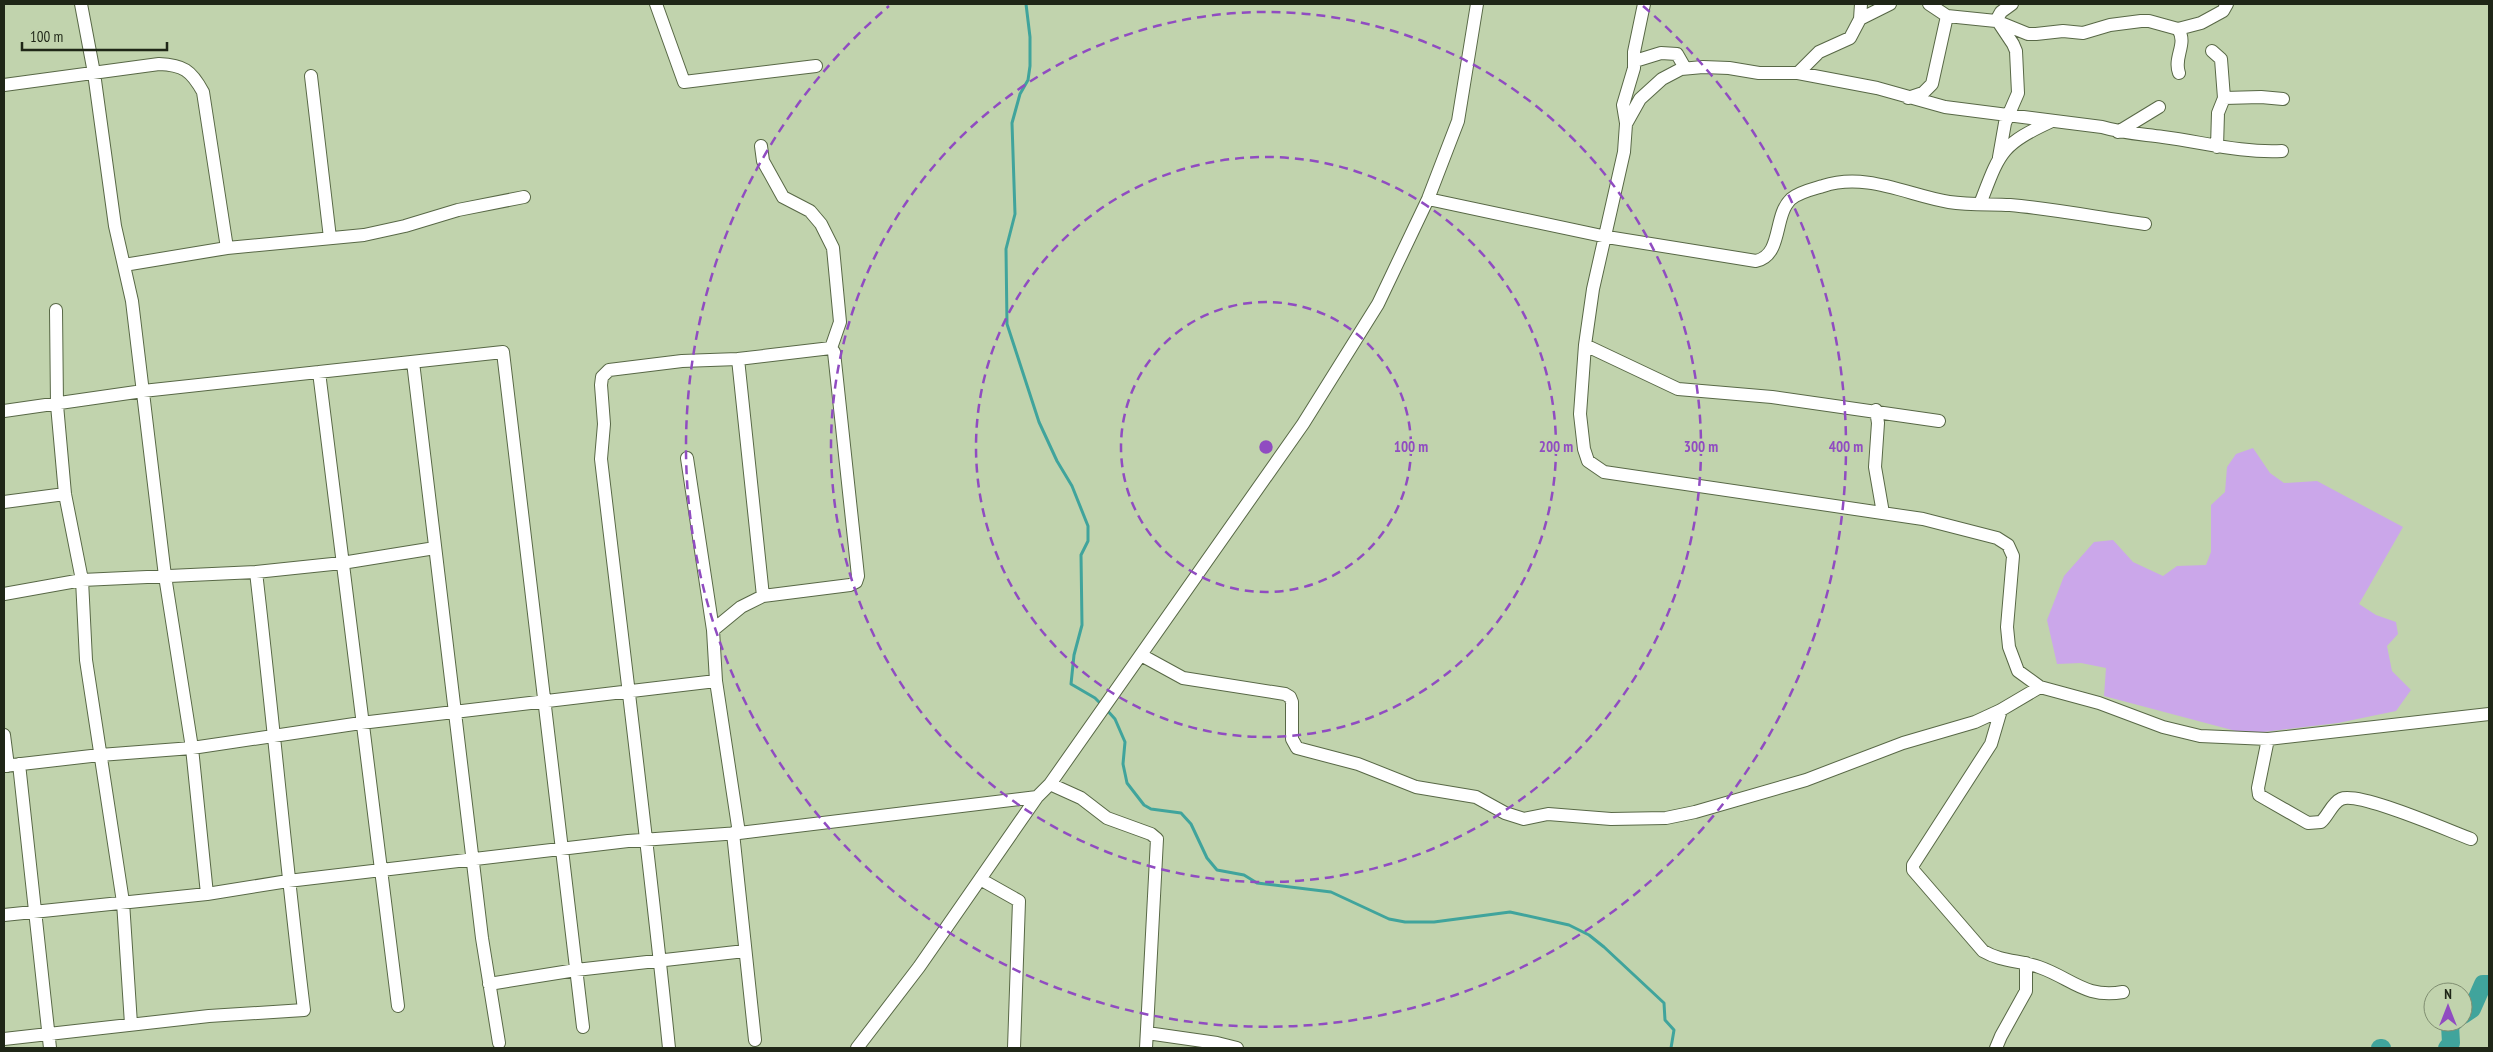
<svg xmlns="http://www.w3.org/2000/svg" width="2493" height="1052" font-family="'PT Sans Narrow',sans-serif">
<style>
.green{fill:#cba7ea}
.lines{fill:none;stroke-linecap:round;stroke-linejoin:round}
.stream{stroke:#40a49c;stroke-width:3}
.river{stroke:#40a49c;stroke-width:18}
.minor-casing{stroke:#586846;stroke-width:14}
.minor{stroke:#fff;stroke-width:12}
.ring{fill:none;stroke:#904cc1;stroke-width:2.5;stroke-dasharray:9 6}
.centre{fill:#904cc1;stroke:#c1d3ad;stroke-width:2.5}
.ring-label{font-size:15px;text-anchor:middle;font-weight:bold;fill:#904cc1;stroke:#c1d3ad;stroke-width:4;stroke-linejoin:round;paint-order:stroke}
</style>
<rect width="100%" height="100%" fill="#c1d3ad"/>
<path class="green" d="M2253,448L2270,473L2284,483L2317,481L2403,527L2359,604L2376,615L2396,622L2398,634L2387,646L2392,671L2411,690L2396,711L2338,723L2247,734L2104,696L2106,668L2081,663L2057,664L2047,620L2064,576L2094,542L2113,540L2133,562L2163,576L2177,566L2206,565L2211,552V505L2225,492L2227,467L2236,454Z"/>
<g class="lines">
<path class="stream" d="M1026,4L1030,37V66L1028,80L1020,94L1012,123L1015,214L1006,249L1007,324L1039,422L1057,461L1072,486L1088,526V541L1081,555L1082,625L1074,655L1071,684L1095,698L1101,704
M1106,709L1115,719L1125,742L1123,764L1127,783L1144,805L1151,809L1181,813L1191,824L1207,858L1217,870L1244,875L1257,883L1331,892L1389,919L1405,922H1434L1510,912L1569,925L1589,935L1604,947L1664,1003L1665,1020L1674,1030L1671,1048"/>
<path class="river" d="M2463,1015L2472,1009L2483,984H2489
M2380,1048H2382
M2447,1048L2451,1043L2450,1025L2454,1022"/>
<defs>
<path id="minor" d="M81,4L94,73L115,226L132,301L165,576L192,748L207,894
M656,4L684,82L816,66
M1929,4L1947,16L1996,21L2001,12L2012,4
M1860,19L1890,4
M1996,21L2028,34H2036L2063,31L2083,33L2110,25L2141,21H2149L2178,29L2201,23L2223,11L2227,4
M1999,23L2013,44L2016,51L2018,93L2005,123L1999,157
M2178,29C2188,44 2173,57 2179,73
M2212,51L2221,59L2224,98
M1635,61L1661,53L1677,54L1685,68
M1798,73L1819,52L1850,38L1860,19L1861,4
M311,76L330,238
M4,85L159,64C183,65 191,70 203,92L227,248L364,235L405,226L458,210L524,197
M1908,98L1923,93L1932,84L1947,16
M1626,123L1623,105L1634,68V52L1644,4
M2118,132L2159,107
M761,146L763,161L783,197L810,211L821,224L833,248L840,322L831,348L834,352L858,576L856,582L850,585L763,596
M2217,147L2218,113L2224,98L2261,97L2283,99
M2282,151C2240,153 2203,142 2163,137C2141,134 2122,133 2102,127L1945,107L1877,88L1798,73H1759L1729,68L1703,67L1681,69L1662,79L1640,99L1626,124L1624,152L1593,289L1585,345L1580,414L1584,449L1588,461L1604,472L1923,519L1997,538L2008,545L2013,556L2007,627L2009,647L2018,671L2040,687L2099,703L2163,727L2200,736L2268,739L2489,714
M1428,199L1607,237L1756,261C1783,255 1773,216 1791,199C1799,192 1813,189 1823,186C1866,172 1908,195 1949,202C1969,205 1990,204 2010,205C2055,209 2100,218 2145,224
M1980,204C2000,152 2000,145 2052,121
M124,265L227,248
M56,310L57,405L65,494L82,580L86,660L123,902L131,1024
M1585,345L1678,389L1772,397L1939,421
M738,359L831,348
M413,362L482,938L499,1043
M319,372L398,1006
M1876,410L1878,423L1875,467L1883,513
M4,411L143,391L503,352L583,1027
M687,458L713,630
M4,502L65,494
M4,594L82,580L256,572L342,563L435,548
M1141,655L1183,678L1285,694L1290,697L1292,702V739L1297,748L1358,764L1416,787L1476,797L1505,813L1524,819L1548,814L1611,819L1666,818L1695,812L1806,780L1903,743L1975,722L2001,710L2040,687
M2001,710L1991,744L1913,865V870L1983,951C2002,962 2019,960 2039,967C2071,978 2086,999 2123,992
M4,735L8,766
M2268,739L2258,788L2259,795L2308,823L2321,822C2328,816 2332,803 2341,799C2359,791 2449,831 2471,839
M19,764L50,1048
M4,766L100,755L192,748L361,723L716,681
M1050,784L1081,798L1107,818L1151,834L1157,839L1146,1048
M733,833L755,1040
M980,879L1019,901L1014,1048
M4,915L207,894L288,881L628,841L739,833L1037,797
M489,984L576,970L745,951
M1147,1033L1217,1043L1237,1048
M4,1039L209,1016L304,1010C286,864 273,718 256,572
M669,1048C649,852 624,655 601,459L604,424L601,385L602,377L609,370L682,361L738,359L763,596L741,607L713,630L716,681L739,833
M857,1048L919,967L1037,797L1050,784L1303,424L1378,304L1428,199L1458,121L1477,4
M1996,1048L2001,1036L2026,991V963"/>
</defs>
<use href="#minor" class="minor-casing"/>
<use href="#minor" class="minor"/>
</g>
<g class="ring">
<circle cx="1266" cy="447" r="145"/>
<circle cx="1266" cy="447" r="290"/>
<circle cx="1266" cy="447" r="435"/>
<path d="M1643 6A580 580 0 1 1 889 6"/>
</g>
<circle cx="1266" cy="447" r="8" class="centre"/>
<g class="ring-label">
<text x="1411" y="452">100 m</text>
<text x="1556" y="452">200 m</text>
<text x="1701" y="452">300 m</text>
<text x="1846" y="452">400 m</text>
</g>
<rect width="2493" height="1052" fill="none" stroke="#1f2617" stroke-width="10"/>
<g transform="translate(2448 1007)"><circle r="24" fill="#c1d3ad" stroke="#808e71"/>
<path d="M0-4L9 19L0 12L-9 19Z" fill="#904cc1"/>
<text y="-8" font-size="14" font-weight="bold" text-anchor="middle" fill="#1f2617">N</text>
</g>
<path d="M22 42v8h145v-8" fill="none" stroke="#1f2617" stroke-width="2.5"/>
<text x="30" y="42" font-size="15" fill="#1f2617" stroke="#c1d3ad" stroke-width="4" paint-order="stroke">100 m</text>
</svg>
